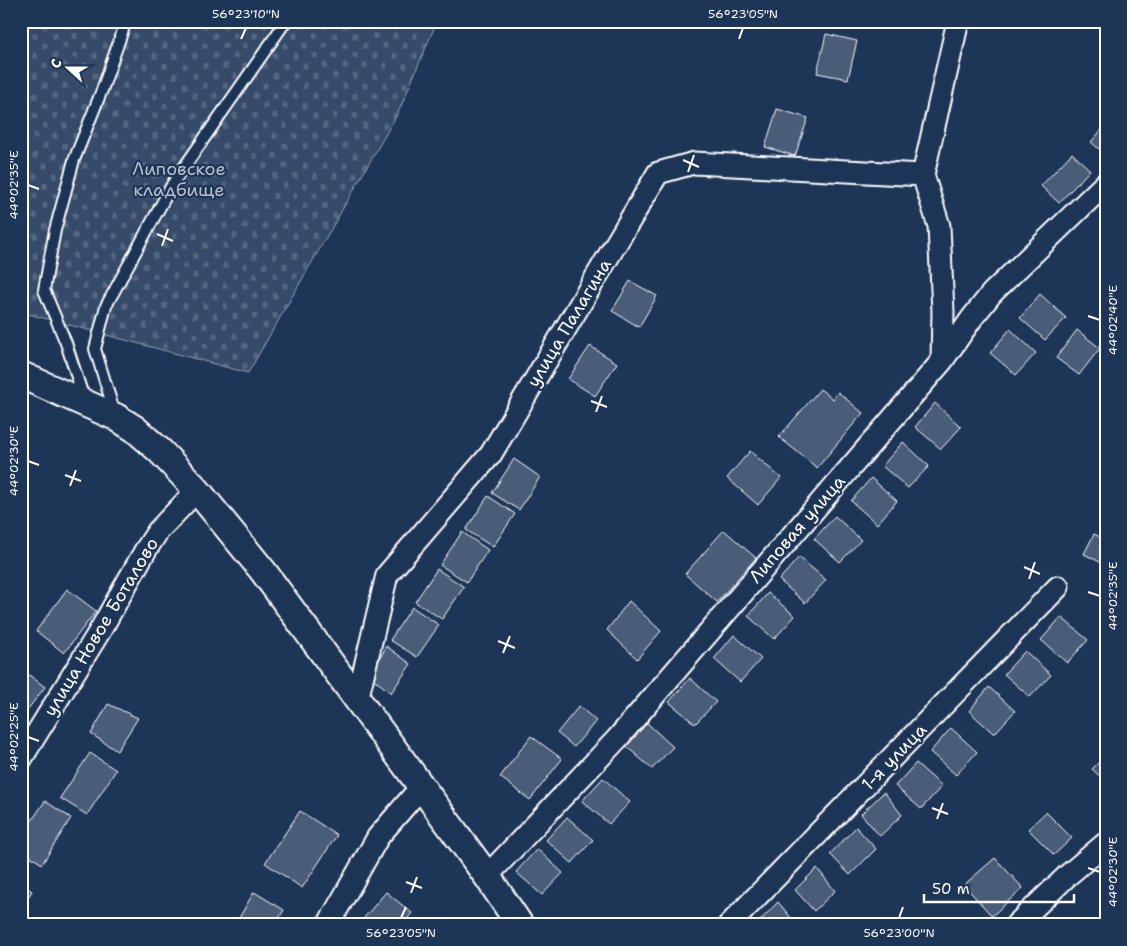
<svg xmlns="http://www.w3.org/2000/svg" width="1127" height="946" font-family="'Shantell Sans',sans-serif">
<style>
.cemetery{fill:url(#cemetery-stones);stroke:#9aa5b4}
.building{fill:#4a5d79;stroke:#fff}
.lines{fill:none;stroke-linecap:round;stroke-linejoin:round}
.service-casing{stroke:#fff;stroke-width:14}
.minor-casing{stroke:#fff;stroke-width:25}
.tertiary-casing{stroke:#fff;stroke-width:30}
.service{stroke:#1d3557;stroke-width:10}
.minor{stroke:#1d3557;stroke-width:21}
.tertiary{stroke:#1d3557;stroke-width:26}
.ticks{fill:none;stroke:#fff;stroke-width:2}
.labels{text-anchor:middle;stroke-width:4.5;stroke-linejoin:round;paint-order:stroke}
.park-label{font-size:18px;fill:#b9c0ca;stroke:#1d3557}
.street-label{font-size:18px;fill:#fff;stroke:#1d3557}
.neatline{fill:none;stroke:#fff;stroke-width:2}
.ticks-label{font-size:12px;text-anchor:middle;fill:#fff}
</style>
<defs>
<pattern id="cemetery-stones" width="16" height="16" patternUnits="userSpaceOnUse" patternTransform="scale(1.25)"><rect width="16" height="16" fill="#364b69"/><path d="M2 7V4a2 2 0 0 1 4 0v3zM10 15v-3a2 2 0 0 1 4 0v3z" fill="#546680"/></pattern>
</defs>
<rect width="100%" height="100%" fill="#1d3557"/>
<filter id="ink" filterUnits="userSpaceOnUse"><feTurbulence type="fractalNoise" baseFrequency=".02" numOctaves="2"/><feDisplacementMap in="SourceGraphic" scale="10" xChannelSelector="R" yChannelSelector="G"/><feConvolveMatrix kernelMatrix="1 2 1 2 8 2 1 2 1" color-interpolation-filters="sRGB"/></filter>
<g filter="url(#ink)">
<path class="cemetery" d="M21,21H437L398,113L248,373L21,312Z"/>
<path class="building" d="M826,34L857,41L848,79L817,73Z
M777,109L808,118L795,156L765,147Z
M1106,125V155L1091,142Z
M1072,153L1090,170L1059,203L1041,186Z
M630,281L657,296L639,327L612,311Z
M1040,294L1066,318L1045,340L1020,318Z
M1010,329L1036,353L1016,375L990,353Z
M1077,330L1100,348L1079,375L1056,358Z
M590,346L617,363L595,396L568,379Z
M820,389L833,399L838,392L863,413L817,468L779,437Z
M935,403L961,427L941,449L915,427Z
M903,442L929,466L908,488L882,466Z
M750,451L781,478L758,505L727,478Z
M514,459L540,477L519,510L492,493Z
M871,478L897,501L877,524L851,501Z
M488,496L515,514L493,547L466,530Z
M835,516L861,540L840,562L814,539Z
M724,530L756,558L717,602L685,574Z
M462,532L488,550L467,582L440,565Z
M1094,534L1106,540V565L1084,554Z
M799,557L826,580L805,603L779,580Z
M437,569L464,587L442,619L415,602Z
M67,589L96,611L64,653L36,631Z
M768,593L795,616L774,639L748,616Z
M629,601L661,631L637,659L607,630Z
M412,607L439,625L417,657L390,640Z
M1061,617L1088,640L1067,663L1041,640Z
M734,635L761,659L740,682L714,659Z
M386,646L411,664L391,693L371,677Z
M1025,651L1051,675L1030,697L1004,674Z
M21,669L45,687L21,718Z
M690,678L716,702L695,724L669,702Z
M989,687L1015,711L994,734L969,711Z
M108,704L138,718L117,751L91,734Z
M579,706L596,721L574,747L557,733Z
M647,723L673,747L652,769L626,746Z
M951,728L977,752L956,775L930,752Z
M531,736L562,759L530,800L500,777Z
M90,753L116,770L87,815L60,798Z
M1106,755V782L1092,769Z
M916,763L942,786L921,809L895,786Z
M603,778L630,802L609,824L582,801Z
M884,792L902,815L880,836L861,814Z
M45,801L71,818L42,864L21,850V837Z
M300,811L337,835L302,888L265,863Z
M1046,812L1072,838L1054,855L1028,829Z
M567,817L593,840L572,863L546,840Z
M856,827L876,849L850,875L830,854Z
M537,849L563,873L542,895L516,872Z
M995,858L1023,888L992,916L964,885Z
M817,868L835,891L814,911L795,890Z
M21,884L32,891L21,908Z
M254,892L284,910L275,925H235Z
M386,892L412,913L402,925H358Z
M778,902L797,925H756Z"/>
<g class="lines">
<defs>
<path id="service" d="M84,399L66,343L44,290L55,230L74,160L102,90L126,21
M115,414L95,349L106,306L173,183L286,21"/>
<path id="minor" d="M942,361L943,312L939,226L923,175L958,21
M357,700L387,575L491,454L658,173L694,163L923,175
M21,759L101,629L145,551L158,531L197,490
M487,876L617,739L942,361L972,318L992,293L1106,183
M328,925L378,837L421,787
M729,925L1058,587
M1016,925L1068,875L1106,843"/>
<path id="tertiary" d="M21,375L116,417L135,429L160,451L197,490L263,571L487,876L520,925"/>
</defs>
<use href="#service" class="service-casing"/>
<use href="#minor" class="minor-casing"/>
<use href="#tertiary" class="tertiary-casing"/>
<use href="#service" class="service"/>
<use href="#minor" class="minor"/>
<use href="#tertiary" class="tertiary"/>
</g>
</g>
<path class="ticks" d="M241,39L246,28M739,39L743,28M683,160L699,167M688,172L694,155M28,185L39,189M157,234L173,241M162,246L168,229M1088,316L1100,320M591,401L607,407M596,412L602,396M28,461L39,465M65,475L81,481M70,486L76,470M1024,567L1040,574M1029,579L1035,562M1088,592L1100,596M498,641L515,648M503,653L510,636M28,737L39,741M932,808L948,814M937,819L943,803M1088,868L1100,872M406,882L422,888M411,893L417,877M401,918L406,907M899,918L903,907"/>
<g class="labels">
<g class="park-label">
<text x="179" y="175">Липовское<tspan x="179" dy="21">кладбище</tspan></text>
</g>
<g class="street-label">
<text transform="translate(569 323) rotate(-59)" y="6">улица Палагина</text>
<text transform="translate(797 529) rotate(-49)" y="6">Липовая улица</text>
<text transform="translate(101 627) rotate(-59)" y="6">улица Новое Боталово</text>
<text transform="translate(894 757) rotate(-46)" y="6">1-я улица</text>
</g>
</g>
<rect width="1127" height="946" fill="none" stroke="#1d3557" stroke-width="55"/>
<g transform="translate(68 68) rotate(291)" stroke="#1d3557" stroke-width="4" paint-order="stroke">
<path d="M0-4L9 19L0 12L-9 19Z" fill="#ffffff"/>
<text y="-8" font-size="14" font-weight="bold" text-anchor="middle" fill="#ffffff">С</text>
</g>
<path d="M924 894v8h150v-8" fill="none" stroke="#ffffff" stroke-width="2.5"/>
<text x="932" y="894" font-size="15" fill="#ffffff" stroke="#1d3557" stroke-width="4" paint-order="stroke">50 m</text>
<rect x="28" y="28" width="1072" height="890" class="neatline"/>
<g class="ticks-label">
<text x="246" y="18">56°23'10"N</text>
<text x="743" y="18">56°23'05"N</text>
<text transform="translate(14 185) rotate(-90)" y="4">44°02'35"E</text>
<text transform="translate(1113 320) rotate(-90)" y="4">44°02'40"E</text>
<text transform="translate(14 461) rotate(-90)" y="4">44°02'30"E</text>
<text transform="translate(1113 596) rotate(-90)" y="4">44°02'35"E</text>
<text transform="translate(14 737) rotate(-90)" y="4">44°02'25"E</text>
<text transform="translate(1113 872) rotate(-90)" y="4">44°02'30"E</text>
<text x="401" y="937">56°23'05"N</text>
<text x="899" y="937">56°23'00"N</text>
</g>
</svg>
